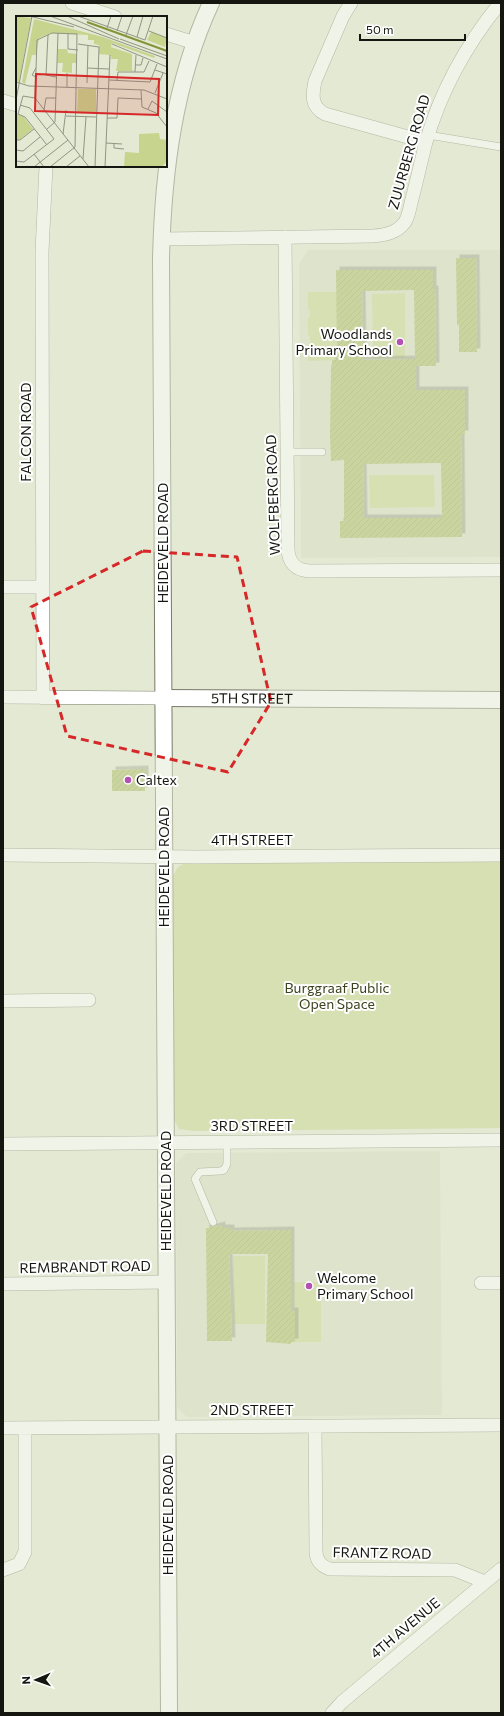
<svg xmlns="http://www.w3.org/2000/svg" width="504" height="1716" font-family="Commissioner,sans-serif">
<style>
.built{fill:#d8dec2}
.park{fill:#c6d48d}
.building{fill:url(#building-hatch);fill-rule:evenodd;filter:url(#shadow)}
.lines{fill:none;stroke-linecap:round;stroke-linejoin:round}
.service-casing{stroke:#777b68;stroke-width:8}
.minor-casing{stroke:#777b68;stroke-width:14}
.tertiary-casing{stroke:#777b68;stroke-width:18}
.service{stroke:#fff;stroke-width:7}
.minor{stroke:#fff;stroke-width:13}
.tertiary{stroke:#fff;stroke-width:16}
.marked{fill:none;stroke:#d62828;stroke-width:3;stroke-dasharray:8 5;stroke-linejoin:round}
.poi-dot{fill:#b44fb4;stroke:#fff;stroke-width:1.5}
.labels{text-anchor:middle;stroke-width:4;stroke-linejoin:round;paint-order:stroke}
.street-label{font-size:14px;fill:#15160f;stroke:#fff}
.poi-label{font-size:14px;fill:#15160f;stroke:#fff;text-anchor:start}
.park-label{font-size:14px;fill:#3c421c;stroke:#fff}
.inset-river{fill:none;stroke:#859438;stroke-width:2}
.inset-road{fill:none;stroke:#919585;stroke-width:1}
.view{fill:#d62828;fill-opacity:0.15;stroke:#d62828;stroke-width:2}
.inset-edge{fill:none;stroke:#15160f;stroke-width:2}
</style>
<defs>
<pattern id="building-hatch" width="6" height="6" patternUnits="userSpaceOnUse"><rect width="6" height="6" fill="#aaba5f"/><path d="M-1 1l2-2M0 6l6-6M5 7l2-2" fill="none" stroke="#919f51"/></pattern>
<filter id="shadow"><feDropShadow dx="3.5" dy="-3.5" stdDeviation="0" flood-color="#0004"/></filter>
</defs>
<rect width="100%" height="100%" fill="#e4e9d4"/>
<path class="built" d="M308,250H501V557L301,558L299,264Z
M440,1151L442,1415L187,1417L177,1408L176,1163L186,1153Z"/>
<path class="park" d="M308,292H337V360L308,361V344H310V336L308,335V318L310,317V310L308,309Z
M405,293V358H373L372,294Z
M369,475H434L435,507L370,508Z
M501,861V1128L194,1131L179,1129L174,1119L172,878L178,867L187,862Z
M233,1256H265V1324H234Z
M294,1282H321V1342H295Z"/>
<path class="building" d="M456,258H476L477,352H459V325H457Z
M336,270H433V289H435L436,366H416V390H465V434H461L462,537L340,538V521H344V460L331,461L330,436L331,365H332V360H337ZM414,290L415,359L363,360L362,291ZM441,463L442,518H364L363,464Z
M145,769V791H112V770Z
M209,1225L213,1227L222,1225V1228H231V1231L291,1230V1311H295V1342H291V1344L266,1342L268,1254H229L232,1341H207L206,1228H209Z"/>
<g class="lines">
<defs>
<path id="service" d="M428,135L501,147
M287,452H322
M213,1222L195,1179L200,1172L220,1171L224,1170L227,1164V1142"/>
<path id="minor" d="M72,3L115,17
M351,3L343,16L315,81C312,95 311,107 325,114L426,142
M166,34L195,43
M3,101L17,105
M285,237L288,548C288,562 295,570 309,571L501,570
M162,239L373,236C385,235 397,233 405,222C409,216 410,206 412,199C417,180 421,161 426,142C441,90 466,45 500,3
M3,587H43
M3,697L163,698
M43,698L42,252L46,166
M3,855L196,857L501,855
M3,1001L89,1000
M3,1144L501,1140
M481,1283H501
M3,1284L167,1282
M315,1426L316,1551C316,1561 321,1566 330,1569L455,1570L485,1582
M3,1428L501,1425
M3,1570L19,1564L25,1552V1428
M332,1713L342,1702L501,1569"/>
<g id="tertiary">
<path id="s1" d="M163,698L501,700"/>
<path d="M169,1713L161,259C163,172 174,83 211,3"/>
</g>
</defs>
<use href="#service" class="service-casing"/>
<use href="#minor" class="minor-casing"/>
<use href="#tertiary" class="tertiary-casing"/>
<use href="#service" class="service"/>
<use href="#minor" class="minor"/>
<use href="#tertiary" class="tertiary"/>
</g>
<path d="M0 0H504V1716H0ZM143,551L237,557L271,702L228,772L67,736L31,607Z" fill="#e4e9d4" fill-opacity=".55" fill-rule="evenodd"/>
<path class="marked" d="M143,551L237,557L271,702L228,772L67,736L31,607Z"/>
<g class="poi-dot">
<circle cx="400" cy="342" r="4"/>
<circle cx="128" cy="780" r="4"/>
<circle cx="309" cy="1286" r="4"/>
</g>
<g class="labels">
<g class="street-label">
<text transform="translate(409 152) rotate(-74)" y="5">ZUURBERG ROAD</text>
<text transform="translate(26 432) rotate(-90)" y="5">FALCON ROAD</text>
<text transform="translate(273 495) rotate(-92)" y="5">WOLFBERG ROAD</text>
<text transform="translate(163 543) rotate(-90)" y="5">HEIDEVELD ROAD</text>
<text dy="5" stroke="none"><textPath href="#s1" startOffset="89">5TH STREET</textPath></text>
<text x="252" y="845">4TH STREET</text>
<text transform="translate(164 867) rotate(-90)" y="5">HEIDEVELD ROAD</text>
<text x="252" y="1131">3RD STREET</text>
<text transform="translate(166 1191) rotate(-90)" y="5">HEIDEVELD ROAD</text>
<text transform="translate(85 1267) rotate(-1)" y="5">REMBRANDT ROAD</text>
<text x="252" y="1415">2ND STREET</text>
<text transform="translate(168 1515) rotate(-90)" y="5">HEIDEVELD ROAD</text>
<text transform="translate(382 1553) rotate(1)" y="5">FRANTZ ROAD</text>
<text transform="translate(405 1628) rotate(-40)" y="5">4TH AVENUE</text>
</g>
<g class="poi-label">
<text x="392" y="339" text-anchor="end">Woodlands<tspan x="392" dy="16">Primary School</tspan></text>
<text x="136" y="785">Caltex</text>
<text x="317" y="1283">Welcome<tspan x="317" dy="16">Primary School</tspan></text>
</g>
<g class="park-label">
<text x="337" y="993">Burggraaf Public<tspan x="337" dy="16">Open Space</tspan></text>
</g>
</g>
<g transform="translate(16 16)">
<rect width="151" height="151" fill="#e4e9d4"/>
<path d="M0,0L15,2L3,66L0,65ZM18,3L87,21L139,40L138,42L96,27L95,31L116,38V54L118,55H100L102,43H94L96,41L93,39L83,38V29L78,28V24H72V19L35,17L23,22L20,39H16L9,68L6,66Z" fill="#c6d48d"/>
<path d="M135,16L151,22L149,31L131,24ZM42,33H51L52,37L61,38V47H56V57L46,56L47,47H41ZM62,73H80V97L61,96ZM1,98L7,100L17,113L3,124H0ZM143,117L144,123L151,124V145L146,151H108L109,136L123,137V118Z" fill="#c6d48d"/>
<path class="inset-river" d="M71,6L151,35"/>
<path class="inset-road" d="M13,0L58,11M34,0L151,43M51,0L103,23M62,0L129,24L137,0M91,12L95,0M101,15L106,0M133,15L151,22M52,18V33L62,34M32,19L30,59L40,61M110,19L117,0M121,21L127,0M104,23L151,40M62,28L83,31L79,151M96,28L151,51M119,49H125L127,42M71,52L93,53M139,54L151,58M119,56L120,39M20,61L16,59L20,52M93,64L134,66L141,48M101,64L102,56H128L133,45M0,66L13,70L128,74L151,83M71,67L72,29M51,71V57M125,74L126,91L140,97L151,111M139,77L147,57M19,82L21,24L36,17L61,18L59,131L34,151M19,82L73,151M19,82L7,80L2,98L9,101L31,129M0,84L16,0M132,93L136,85L151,96M28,94L30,82H40M50,100L80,101M91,102H101L102,82L125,83M31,113L39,106L42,17M47,118L50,94M0,124H4L18,113M90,127L106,128M98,128V132L108,133M0,134L7,135L24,121M18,138L28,151M67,143L70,101M0,145L8,146L38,123L14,92L4,89M18,151L52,124M50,151L64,140M89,151L94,39"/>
<path class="view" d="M20,58L143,63L142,99L19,95Z"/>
<rect width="151" height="151" class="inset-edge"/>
</g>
<rect width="504" height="1716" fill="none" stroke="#15160f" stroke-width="8"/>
<g transform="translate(36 1680) rotate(268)" stroke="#ffffff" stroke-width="3" paint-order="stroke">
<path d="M0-3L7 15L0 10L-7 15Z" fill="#15160f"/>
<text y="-6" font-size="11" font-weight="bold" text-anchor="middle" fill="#15160f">N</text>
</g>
<path d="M360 34v6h105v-6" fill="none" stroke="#15160f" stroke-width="2"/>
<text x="366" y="34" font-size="12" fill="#15160f" stroke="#ffffff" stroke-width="3" paint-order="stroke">50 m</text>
</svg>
